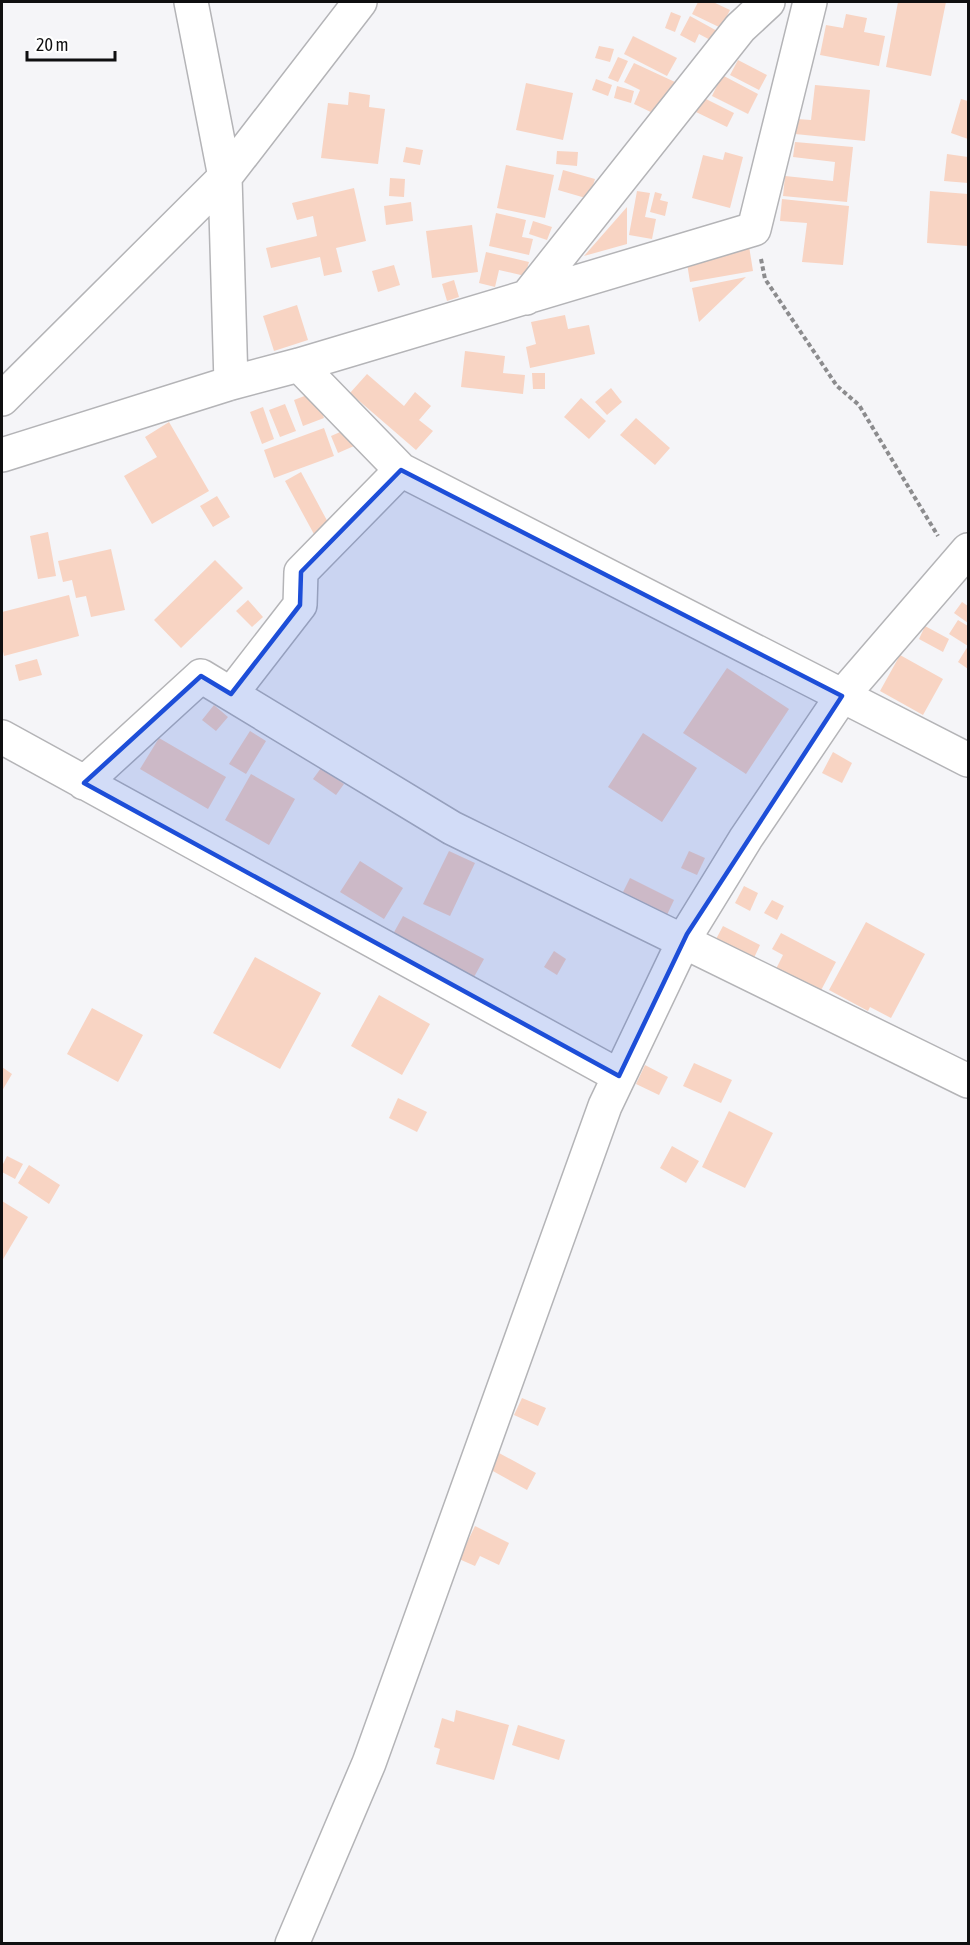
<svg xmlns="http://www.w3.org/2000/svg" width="970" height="1945" font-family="'Asap Condensed',sans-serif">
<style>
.building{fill:#f8d4c3}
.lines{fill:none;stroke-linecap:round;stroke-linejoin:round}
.minor-casing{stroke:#b4b4b7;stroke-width:36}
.path{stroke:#8c8c8e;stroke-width:4;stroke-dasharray:4.5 3;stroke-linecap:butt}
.minor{stroke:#fff;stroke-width:33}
.marked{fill:#1d4ed8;fill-opacity:0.2;stroke:#1d4ed8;stroke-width:4.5;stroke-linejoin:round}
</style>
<rect width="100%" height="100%" fill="#f5f5f8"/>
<path class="building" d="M698,2H713L730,10L721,28L692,14Z
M898,2H946L931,76L886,67Z
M671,12L681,16L675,32L665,28Z
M846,14L867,18L864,32L885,36L879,66L820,55L826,25L843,28Z
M690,16L719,32L714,42L699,34L695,43L680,35Z
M633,36L677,58L667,76L624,54Z
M599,46L614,49L610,62L595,58Z
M618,57L628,61L618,82L608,78Z
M738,60L767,75L759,90L730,75Z
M634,63L675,82L659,116L634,104L640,90L624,82Z
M722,75L758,94L748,114L712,96Z
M596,79L612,85L608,96L592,90Z
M526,83L573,93L563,140L516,130Z
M815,85L870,90L865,141L795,134L797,119L811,120Z
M617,86L634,91L631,103L614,98Z
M349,92L370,95L369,107L385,109L378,164L321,158L328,103L348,105Z
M704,98L734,113L727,127L696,112Z
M961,99L968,101V139L951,133Z
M795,142L853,147L847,202L783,196L785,176L833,181L835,162L793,157Z
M406,147L423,150L420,165L403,162Z
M557,151L578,152L577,166L556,164Z
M725,152L743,157L730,208L692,198L703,155L723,160Z
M947,154L968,157V183L944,181Z
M506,165L554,175L545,218L497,208Z
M563,170L595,179L589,199L558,190Z
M390,178L405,179L404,197L389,196Z
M354,188L366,241L336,248L342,272L324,276L320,257L271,268L266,248L317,236L313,216L297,220L292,203Z
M637,191L650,193L645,217L656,219L652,239L629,235Z
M930,191L968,194V246L927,243Z
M655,192L662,194L660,200L668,202L665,216L650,212Z
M782,199L849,206L843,265L802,262L807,223L780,221Z
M411,202L413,221L386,225L384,206Z
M627,207V244L584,256Z
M496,213L526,220L522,237L533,239L529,255L489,246Z
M533,221L552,227L547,240L529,234Z
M472,225L478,272L432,278L426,231Z
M749,246L753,271L690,282L686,257Z
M486,252L529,262L525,276L499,270L495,287L479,283Z
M394,265L400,285L378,292L372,271Z
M746,277L699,322L692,288Z
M454,280L459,297L447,301L442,284Z
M297,305L308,340L274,351L263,316Z
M565,315L568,329L589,325L595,354L530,368L526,347L536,344L531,322Z
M465,351L505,356L503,373L525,375L523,394L461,387Z
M532,373H545V389H533Z
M367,374L404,406L415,392L431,406L419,420L433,431L416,450L350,393Z
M611,388L622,402L607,415L595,402Z
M315,392L324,418L303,426L294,400Z
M581,398L606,421L589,439L564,417Z
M285,404L296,431L280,437L269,410Z
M263,407L274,439L262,444L250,412Z
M636,418L670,448L655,465L620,435Z
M169,422L209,491L152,524L124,476L157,457L145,437Z
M324,428L334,456L274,478L264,450Z
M347,429L354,446L338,453L331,436Z
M301,472L331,528L315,536L285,481Z
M217,496L230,517L213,527L200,506Z
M48,532L56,576L38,579L30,536Z
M111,549L125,610L91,617L86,596L76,598L72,580L63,582L58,561Z
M215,560L243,588L181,648L154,620Z
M69,595L79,636L4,656L2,647V612Z
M248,600L263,617L252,627L236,611Z
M962,602L968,606V623L954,613Z
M958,620L968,626V669L958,662L968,646L949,634Z
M925,626L949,639L943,652L919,639Z
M900,655L943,679L923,715L880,691Z
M37,659L42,675L19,681L15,665Z
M727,668L789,709L746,774L683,733Z
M214,705L228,717L216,731L202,720Z
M250,731L266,741L246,774L229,764Z
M643,733L697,768L662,822L608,787Z
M159,738L226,777L208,809L140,769Z
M833,752L852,763L842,783L822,773Z
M321,768L344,784L336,795L313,779Z
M251,774L295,799L269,845L225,820Z
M449,851L475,863L450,916L423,904Z
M689,851L705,858L697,875L681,868Z
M360,861L403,888L384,919L340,892Z
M630,878L674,900L666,917L622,894Z
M744,886L758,893L750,911L735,903Z
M772,900L784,906L777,920L764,913Z
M403,916L484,959L474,977L393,934Z
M866,922L925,954L891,1018L870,1007L868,1011L829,990Z
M723,926L760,945L753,960L715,941Z
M781,933L836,962L818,996L774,973L783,955L772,949Z
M554,951L566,959L557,975L544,967Z
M255,957L321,993L280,1069L213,1033Z
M379,995L430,1024L402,1075L351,1046Z
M92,1008L143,1035L118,1082L67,1054Z
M694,1063L732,1080L721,1103L683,1086Z
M645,1065L668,1077L659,1095L636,1084Z
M2,1067L12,1074L2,1091Z
M398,1098L427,1112L417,1132L389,1118Z
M729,1111L773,1133L745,1188L702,1167Z
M672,1146L699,1161L686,1183L660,1168Z
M7,1156L23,1164L15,1179L2,1172V1166Z
M29,1165L60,1185L49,1204L18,1183Z
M2,1201L28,1217L2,1261Z
M522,1398L546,1408L538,1426L514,1415Z
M499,1453L536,1473L527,1490L491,1470Z
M475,1526L509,1543L499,1565L480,1556L475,1566L459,1559Z
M456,1710L509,1725L494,1780L436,1764L440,1749L434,1747L442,1718L454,1722Z
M518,1725L565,1740L559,1760L512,1745Z"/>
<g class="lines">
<defs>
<path id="minor" d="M191,2L225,177L231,383
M526,298L740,28L768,2
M299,365L401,470L968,760
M2,399L225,177L360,2
M2,455L231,383L299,365L754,229L810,2
M231,694L300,605L301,572L401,470
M2,737L619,1076
M84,783L201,676L452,828L968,1081
M292,1944L369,1763L605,1106L687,934L746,838L842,696L968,550"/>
</defs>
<use href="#minor" class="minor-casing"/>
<path class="path" d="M761,259L765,279L837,386L859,405L938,536"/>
<use href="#minor" class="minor"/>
</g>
<path class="marked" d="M401,470L842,696L687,934L619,1076L84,783L201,676L231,694L300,605L301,572Z"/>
<rect width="970" height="1945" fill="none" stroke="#0f0f10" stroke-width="6"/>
<path d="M27 51v9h88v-9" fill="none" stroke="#0f0f10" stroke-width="3"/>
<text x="36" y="51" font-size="18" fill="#0f0f10" stroke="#ffffff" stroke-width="4.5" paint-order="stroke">20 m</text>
</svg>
